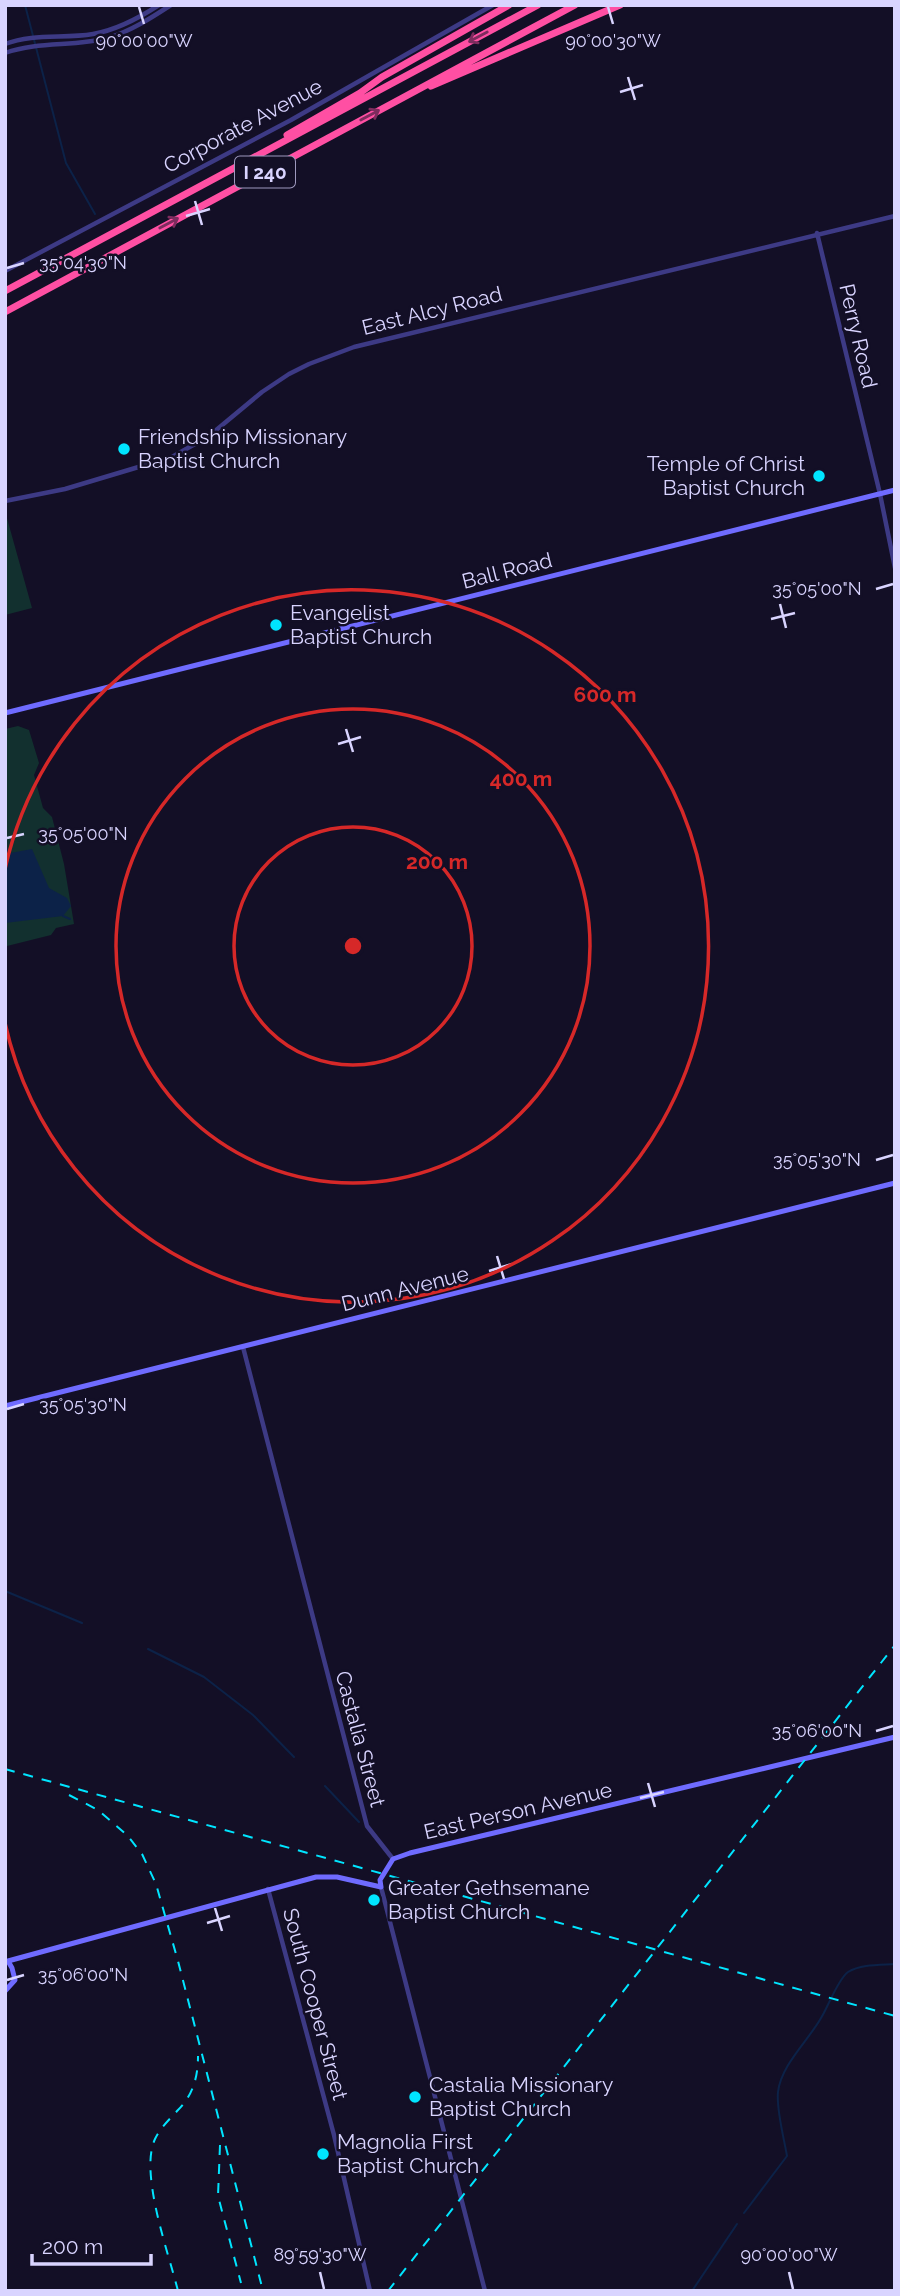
<svg xmlns="http://www.w3.org/2000/svg" width="900" height="2296" font-family="Raleway,sans-serif">
<style>
.green{fill:#12302f}
.water{fill:#0c2248}
.lines{fill:none;stroke-linecap:round;stroke-linejoin:round}
.stream{stroke:#0c2248;stroke-width:2}
.tertiary{stroke:#3d3a85;stroke-width:4.5}
.secondary{stroke:#6f6bff;stroke-width:5}
.motorway{stroke:#ff4fa3;stroke-width:7}
.rail{stroke:#00e5ff;stroke-width:2;stroke-dasharray:10 9;stroke-linecap:butt}
.oneway{stroke:#7d2c5e}
.ticks{fill:none;stroke:#d9d4ff;stroke-width:2.5}
.ring{fill:none;stroke:#d62828;stroke-width:3.5}
.poi-dot{fill:#00e5ff;stroke:#130f26;stroke-width:2.5}
.labels{text-anchor:middle;stroke-width:5;stroke-linejoin:round;paint-order:stroke}
.shield{fill:#130f26;stroke:#9e99be;stroke-width:2}
.shield-label{font-size:19px;font-weight:bold;fill:#d9d4ff}
.street-label{font-size:21px;fill:#d9d4ff;stroke:#130f26}
.poi-label{font-size:21px;fill:#d9d4ff;stroke:#130f26;text-anchor:start}
.ticks-label{font-size:18px;text-anchor:middle;fill:#d9d4ff;stroke:#130f26;stroke-width:5;stroke-linejoin:round;paint-order:stroke}
.centre{fill:#d62828;stroke:#130f26;stroke-width:3.5}
.ring-label{font-size:21px;text-anchor:middle;font-weight:bold;fill:#d62828;stroke:#130f26;stroke-width:5;stroke-linejoin:round;paint-order:stroke}
</style>
<rect width="100%" height="100%" fill="#130f26"/>
<path class="green" d="M5,511L32,608L5,615Z
M18,726L29,730L39,763L34,775L43,808L52,817L64,864L74,924L56,928L51,935L7,946L5,729Z"/>
<path class="water" d="M32,849L49,888L67,898L71,906L63,916L5,923V854Z"/>
<g class="lines">
<path class="stream" d="M25,5L66,163L95,214
M5,844L8,854
M63,916L70,919
M5,1591L82,1623
M148,1649L204,1677L253,1715L294,1757
M325,1786L359,1822
M744,2213L787,2156C784,2138 776,2109 778,2092C781,2065 808,2041 821,2018C828,2007 838,1979 848,1972C861,1964 880,1965 895,1964
M692,2291L737,2224"/>
<path class="tertiary" d="M5,44C33,33 64,39 93,34C117,30 139,18 159,5
M5,53C39,41 74,47 108,38C131,31 151,18 171,5
M817,233L880,494L895,568
M5,271L291,120L493,5
M5,501L65,489L172,457L209,436L262,392L289,374L309,364L354,347L895,216
M243,1347L367,1826L393,1859
M381,1887L485,2291
M268,1889L334,2135L370,2291"/>
<path class="secondary" d="M5,713L895,490
M5,1406L895,1183
M5,1991L15,1980L12,1968L8,1961L316,1877H337L381,1887L380,1880L393,1859L410,1853L895,1737"/>
<path class="motorway" d="M431,86L620,5
M287,135L360,93L382,77L509,5
M5,291L538,5
M5,312L575,5"/>
<path class="rail" d="M5,1769L895,2016
M69,1795L98,1810L127,1835L142,1854L156,1884L178,1961L263,2291
M220,2145L218,2196L241,2283
M178,2291C169,2254 139,2173 155,2139C160,2128 170,2119 178,2110C193,2095 198,2077 198,2056
M388,2291L895,1645"/>
</g>
<defs><path id="oneway-shaft" d="M-6 0H5M1.5-3L5.5 0L1.5 3" fill="none" stroke-width="1.6" stroke-linecap="round" stroke-linejoin="round" transform="scale(1.75)"/></defs>
<g class="oneway">
<use href="#oneway-shaft" transform="translate(478 37) rotate(152)"/>
<use href="#oneway-shaft" transform="translate(370 115) rotate(-28)"/>
<use href="#oneway-shaft" transform="translate(169 223) rotate(-28)"/>
</g>
<path class="ticks" d="M139,7L144,24M608,7L613,24M628,77L635,100M620,92L643,85M195,201L202,225M186,216L210,209M7,268L24,263M876,589L893,584M780,604L786,628M771,619L795,613M346,729L353,752M338,744L361,737M7,838L24,834M876,1160L893,1155M497,1256L504,1279M489,1271L512,1264M7,1409L24,1404M876,1731L893,1726M648,1783L655,1807M640,1798L664,1792M215,1908L222,1931M207,1923L230,1916M7,1980L24,1975M320,2272L324,2289M789,2272L793,2289"/>
<g class="ring">
<circle cx="353" cy="946" r="119"/>
<circle cx="353" cy="946" r="237"/>
<path d="M5 869A356 356 0 1 1 5 1023"/>
</g>
<g class="poi-dot">
<circle cx="124" cy="449" r="7"/>
<circle cx="819" cy="476" r="7"/>
<circle cx="276" cy="625" r="7"/>
<circle cx="374" cy="1900" r="7"/>
<circle cx="415" cy="2097" r="7"/>
<circle cx="323" cy="2154" r="7"/>
</g>
<g class="labels">
<rect class="shield" x="235" y="156.5" width="60" height="31" rx="5"/>
<g class="shield-label">
<text x="265" y="179">I 240</text>
</g>
<g class="street-label">
<text transform="translate(243 126) rotate(-28)" y="7">Corporate Avenue</text>
<text transform="translate(432 311) rotate(-14)" y="7">East Alcy Road</text>
<text transform="translate(858 336) rotate(77)" y="7">Perry Road</text>
<text transform="translate(507 571) rotate(-14)" y="7">Ball Road</text>
<text transform="translate(405 1289) rotate(-14)" y="7">Dunn Avenue</text>
<text transform="translate(360 1739) rotate(75)" y="7">Castalia Street</text>
<text transform="translate(518 1811) rotate(-13)" y="7">East Person Avenue</text>
<text transform="translate(315 2004) rotate(75)" y="7">South Cooper Street</text>
</g>
<g class="poi-label">
<text x="138" y="444">Friendship Missionary<tspan x="138" dy="24">Baptist Church</tspan></text>
<text x="805" y="471" text-anchor="end">Temple of Christ<tspan x="805" dy="24">Baptist Church</tspan></text>
<text x="290" y="620">Evangelist<tspan x="290" dy="24">Baptist Church</tspan></text>
<text x="388" y="1895">Greater Gethsemane<tspan x="388" dy="24">Baptist Church</tspan></text>
<text x="429" y="2092">Castalia Missionary<tspan x="429" dy="24">Baptist Church</tspan></text>
<text x="337" y="2149">Magnolia First<tspan x="337" dy="24">Baptist Church</tspan></text>
</g>
</g>
<g class="ticks-label">
<text x="144" y="47">90°00'00"W</text>
<text x="613" y="47">90°00'30"W</text>
<text x="83" y="269">35°04'30"N</text>
<text x="817" y="595">35°05'00"N</text>
<text x="83" y="840">35°05'00"N</text>
<text x="817" y="1166">35°05'30"N</text>
<text x="83" y="1411">35°05'30"N</text>
<text x="817" y="1737">35°06'00"N</text>
<text x="83" y="1981">35°06'00"N</text>
<text x="320" y="2261">89°59'30"W</text>
<text x="789" y="2261">90°00'00"W</text>
</g>
<circle cx="353" cy="946" r="10" class="centre"/>
<g class="ring-label">
<text x="605" y="702">600 m</text>
<text x="521" y="786">400 m</text>
<text x="437" y="869">200 m</text>
</g>
<rect width="900" height="2296" fill="none" stroke="#d9d4ff" stroke-width="14"/>
<path d="M32 2254v10h119v-10" fill="none" stroke="#d9d4ff" stroke-width="3.5"/>
<text x="42" y="2254" font-size="21" fill="#d9d4ff" stroke="#130f26" stroke-width="5" paint-order="stroke">200 m</text>
</svg>
